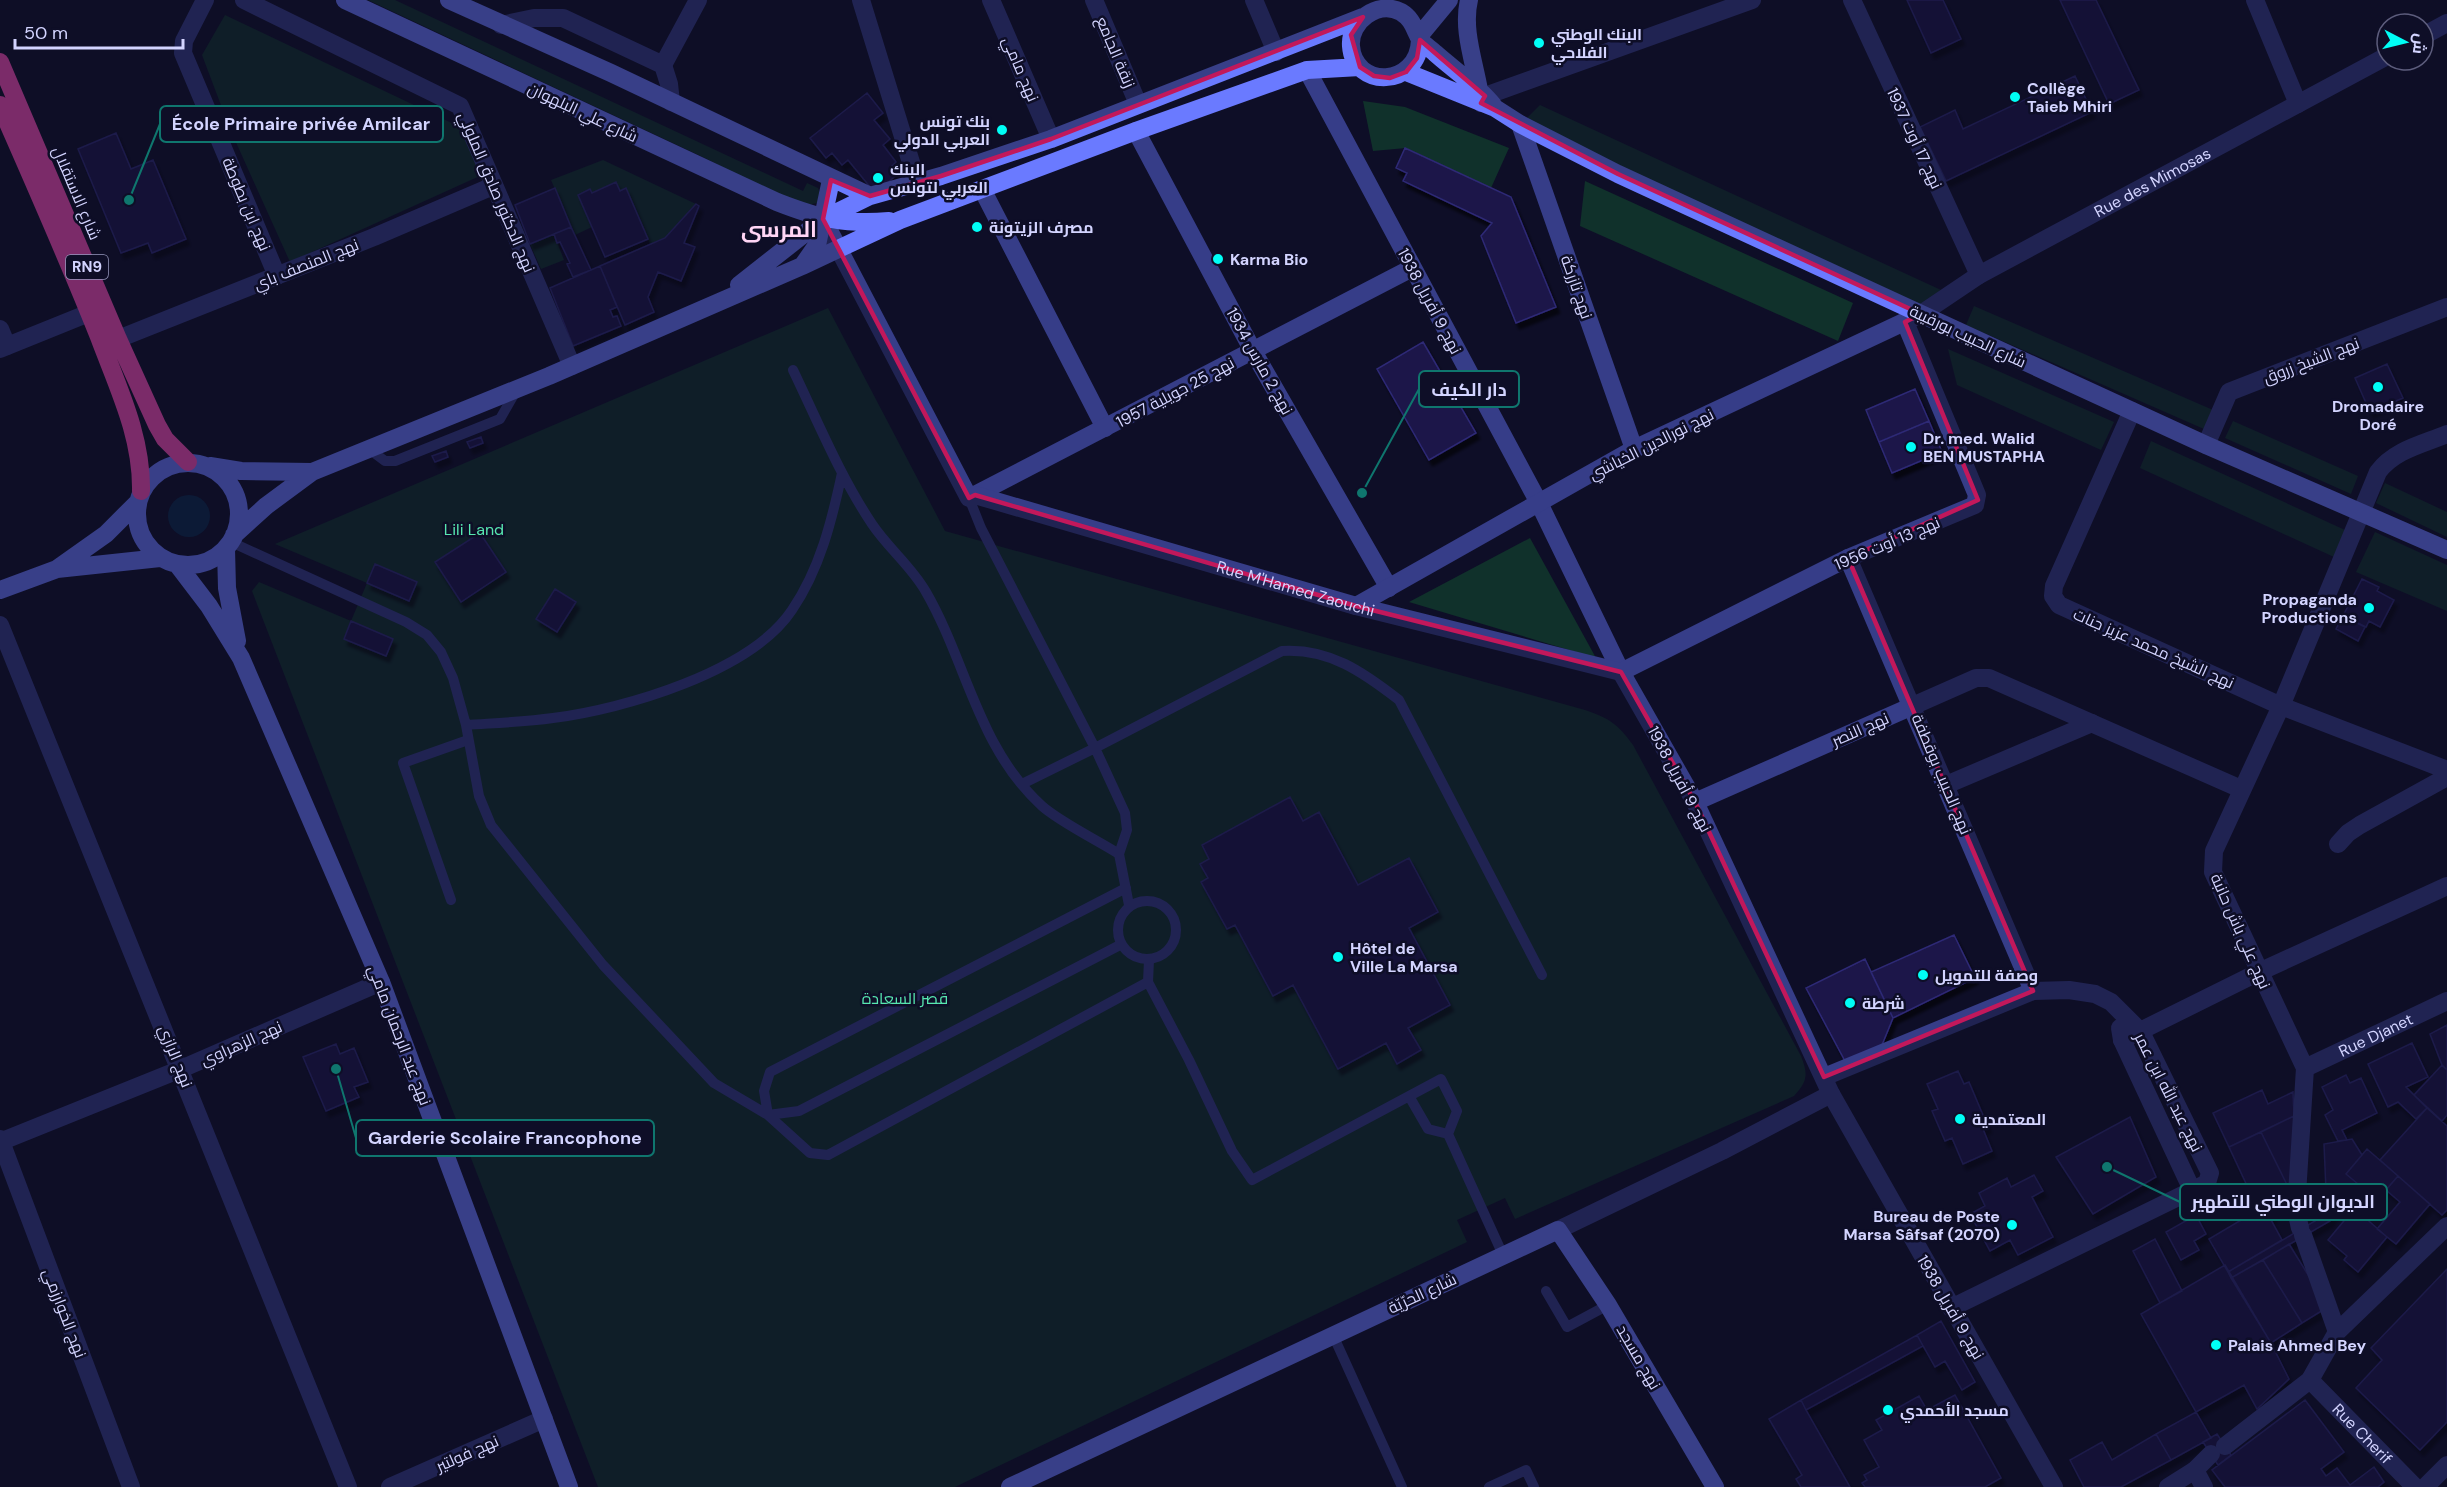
<svg xmlns="http://www.w3.org/2000/svg" width="2447" height="1487" font-family="'DM Sans',Cairo,sans-serif">
<style>
.green{fill:#10312b}
.water{fill:#09294a}
.building{fill:#1c1849;stroke:#2e2976;stroke-width:1.5;filter:url(#shadow)}
.lines{fill:none;stroke-linecap:round;stroke-linejoin:round}
.lane{stroke:#363d88;stroke-width:10}
.street{stroke:#363d88;stroke-width:18}
.secondary{stroke:#6a7aff;stroke-width:18}
.highway{stroke:#ff4eba;stroke-width:18}
.marked{fill:none;stroke:#c2185b;stroke-width:4.5;stroke-linejoin:round}
.poi-dot{fill:#00fef6;stroke:#0e0e27;stroke-width:2}
.labels{text-anchor:middle;stroke-width:5;stroke-linejoin:round;paint-order:stroke}
.shield{fill:#0e0e27;stroke:#9899be;stroke-width:1.5}
.shield-label{font-size:15px;font-weight:bold;fill:#d3d4ff}
.poi-label{font-size:16px;font-weight:bold;fill:#d3d4ff;stroke:#0e0e27;text-anchor:start}
.street-label{font-size:16px;fill:#d3d4ff;stroke:#0e0e27}
.park-label{font-size:16px;fill:#57e7b0;stroke:#0e0e27}
.district-label{font-size:22px;font-weight:bold;fill:#ffd5f5;stroke:#0e0e27}
.leader{fill:none;stroke:#0f766e;stroke-width:2}
.callout-dot{fill:#0f766e;stroke:#0e0e27;stroke-width:2}
.callout{fill:#0e0e27;stroke:#0f766e;stroke-width:2}
.callout-label{font-size:18px;text-anchor:middle;font-weight:bold;fill:#d3d4ff}
</style>
<defs>
<filter id="shadow"><feDropShadow dx="3.5" dy="6" stdDeviation="1.5" flood-color="#0009"/></filter>
</defs>
<rect width="100%" height="100%" fill="#0e0e27"/>
<path class="green" d="M368,0H395L803,191L807,183L818,188L820,193L817,203L798,207L707,159Z
M225,15L460,127L482,175L290,262L230,129L202,55Z
M1363,101L1405,107L1509,148L1491,188L1406,148L1373,151Z
M1540,105L1941,290L1920,304L1523,122Z
M603,160L696,204L665,238L650,244L626,188L620,191L616,182L592,193L590,189L578,195L592,227L575,235L551,180Z
M1585,181L1853,303L1838,341L1580,226Z
M554,234L564,260L541,269L530,244Z
M1974,306L2213,410L2204,429L1966,325Z
M828,308L945,531L1585,710C1609,718 1618,724 1633,745L1801,1056C1808,1074 1808,1081 1794,1096L1515,1219L1505,1198L1457,1220L1467,1242L955,1487H598L252,591L259,582L351,621L367,583L275,544Z
M1948,349L2114,422L2101,450L1957,385Z
M2233,421L2358,476L2351,494L2225,438Z
M2151,441L2345,530L2334,557L2140,468Z
M2385,483L2447,512V537L2376,503Z
M2375,532L2447,565V611L2356,572Z
M1530,538L1596,658L1409,602Z"/>
<path class="water" d="M168 516a21 21 0 1 1 42 0a21 21 0 1 1-42 0Z"/>
<path class="building" d="M1907,0H1943L1961,39L1931,53Z
M2060,0H2096L2139,90L2109,104Z
M2075,76L2092,112L1946,181L1920,127L1955,110L1963,129Z
M867,93L883,113L874,120L890,139L883,145L896,162L892,166L898,174L875,193L848,160L842,165L832,153L826,158L810,138Z
M116,133L131,169L153,160L186,239L152,253L148,243L121,253L78,149Z
M1405,148L1511,197L1556,307L1516,323L1481,236L1492,223L1403,181L1407,173L1396,168Z
M616,182L620,191L626,188L648,239L605,257L578,195L590,189L592,193Z
M555,188L571,227L530,244L515,205Z
M696,204L699,206L684,243L695,247L681,281L658,272L648,297L654,312L625,325L600,266L665,238Z
M571,227L591,270L573,277L567,264L570,263L560,242L557,243L554,234Z
M600,266L617,307L610,310L613,317L617,316L621,326L573,346L550,288Z
M1423,342L1476,433L1429,460L1377,369Z
M2387,364L2403,398L2370,412L2355,378Z
M1915,389L1929,421L1879,442L1866,410Z
M1929,421L1942,452L1892,473L1879,442Z
M481,437L483,443L470,448L467,442Z
M446,451L448,457L435,462L432,456Z
M480,533L506,572L461,602L435,562Z
M375,564L417,582L409,601L367,583Z
M2362,579L2379,587L2377,591L2394,600L2380,627L2369,621L2366,627L2343,616Z
M555,589L576,602L557,632L536,619Z
M2343,616L2365,627L2358,641L2336,629Z
M351,621L393,639L386,656L344,639Z
M1290,797L1303,821L1319,812L1358,885L1409,858L1438,912L1409,928L1450,1005L1408,1028L1421,1050L1397,1064L1386,1043L1338,1069L1293,985L1273,996L1235,925L1227,929L1201,882L1208,878L1200,864L1209,859L1202,845Z
M1954,935L1975,978L1893,1018L1871,972Z
M1865,959L1893,1018L1882,1045L1845,1061L1806,988Z
M2447,1025V1070L2442,1065L2430,1034Z
M2412,1043L2428,1077L2406,1087L2427,1108L2416,1119L2398,1102L2388,1107L2368,1064Z
M336,1044L340,1054L354,1048L368,1082L354,1087L359,1097L326,1111L303,1057Z
M2442,1065L2447,1070V1115L2442,1121L2414,1095Z
M1958,1071L1964,1084L1969,1082L1988,1127L1983,1129L1992,1151L1963,1164L1952,1138L1945,1141L1932,1111L1938,1109L1927,1084Z
M2346,1075L2350,1083L2361,1078L2377,1113L2342,1130L2347,1140L2338,1141L2325,1115L2333,1110L2322,1087Z
M2262,1090L2268,1104L2293,1092L2294,1116L2229,1147L2213,1113Z
M2427,1108L2447,1126V1210L2442,1215L2380,1160Z
M2294,1116L2291,1193L2261,1132Z
M2130,1117L2156,1177L2093,1214L2056,1157Z
M2261,1132L2291,1193L2268,1204L2260,1187L2250,1192L2229,1147Z
M2352,1139L2362,1155L2346,1174L2358,1184L2345,1200L2338,1197L2327,1214L2324,1144Z
M2367,1149L2398,1176L2363,1216L2345,1200L2358,1184L2346,1174Z
M2034,1175L2043,1191L2032,1197L2053,1237L2018,1255L2010,1240L1990,1251L1970,1214L1985,1206L1979,1193L2007,1178L2011,1187Z
M2398,1176L2430,1204L2396,1244L2377,1229L2400,1202L2386,1190Z
M2338,1197L2345,1200L2330,1221L2231,1278L2228,1272L2327,1214Z
M2345,1200L2387,1237L2358,1272L2344,1260L2347,1256L2328,1240L2348,1216L2340,1209Z
M2268,1204L2274,1216L2270,1218L2282,1240L2228,1272L2209,1239Z
M2196,1215L2206,1234L2194,1241L2199,1250L2181,1260L2166,1232Z
M2155,1239L2182,1291L2160,1303L2133,1251Z
M2289,1244L2328,1307L2302,1323L2263,1260Z
M2263,1260L2302,1323L2271,1343L2231,1278Z
M2225,1265L2271,1343L2289,1379L2257,1409L2244,1385L2196,1412L2141,1314Z
M2447,1269V1422L2420,1450L2356,1388L2382,1360L2371,1348Z
M1941,1321L1975,1382L1962,1390L1945,1361L1935,1367L1917,1335Z
M1917,1335L1923,1346L1806,1410L1801,1400Z
M1955,1395L2001,1478L1985,1487H1865L1862,1483L1867,1480L1864,1475L1879,1467L1864,1440L1882,1430L1876,1420L1919,1396L1927,1410Z
M1801,1400L1806,1410L1850,1487H1801L1796,1479L1802,1475L1769,1419Z
M2305,1400L2344,1452L2321,1469L2326,1476L2337,1468L2350,1485L2374,1467L2384,1482L2378,1487H2225L2212,1470Z
M2196,1412L2211,1438L2171,1460L2156,1434Z
M2156,1434L2171,1460L2121,1487H2084L2070,1460L2102,1442L2112,1460Z
M2217,1434L2231,1455L2218,1465L2203,1442Z"/>
<g class="lines">
<path class="lane" d="M793,370C818,422 840,476 872,524C888,548 912,567 926,592C967,663 978,748 1042,806C1060,822 1097,840 1119,854L1129,905
M369,449L385,461H395L500,419L516,391
M969,498L981,528L1095,748L1125,813L1127,830L1119,854
M231,542L406,622L427,635L441,652L453,678L466,725L479,796L491,825L603,965L714,1083L768,1115L799,1111L1120,945
M466,725C495,723 524,722 553,718C624,709 751,672 792,610C820,569 832,520 842,473
M1022,784L1095,748L1282,651C1329,648 1363,672 1399,700L1542,975
M1126,888L770,1072L764,1091L768,1115L810,1153L828,1155L1148,982
M451,900L403,763L468,740
M1118 930a29 29 0 1 1 58 0a29 29 0 1 1-58 0Z
M1149,960L1148,982L1189,1060L1232,1151L1252,1180L1441,1079L1457,1111L1448,1134L1503,1255
M1409,1096L1428,1129L1448,1134
M1546,1291L1567,1327L1608,1305
M1333,1335L1402,1487
M1489,1487L1526,1470L1534,1487"/>
<g class="street">
<path d="M205,0L184,41L183,53L277,276"/>
<path d="M244,0L460,106L572,366"/>
<path d="M861,0L917,182"/>
<path d="M991,0L1051,139"/>
<path d="M1094,0L1138,104"/>
<path d="M1254,0L1276,52"/>
<path d="M1852,0L1979,275"/>
<path d="M2255,0L2298,104"/>
<path d="M501,25L534,18H563L663,65L669,84L671,102"/>
<path d="M2423,36L2447,23"/>
<path d="M663,65L698,0"/>
<path d="M1307,70L1539,503L1621,672L1695,802L1831,1094L2054,1487"/>
<path d="M1481,103L1485,96L1752,0"/>
<path d="M1520,124L1634,449"/>
<path d="M1136,131L1253,351L1389,588"/>
<path d="M982,189L1105,428"/>
<path d="M823,219L969,498L1412,268"/>
<path d="M0,329L7,346"/>
<path d="M118,339L374,237L493,186"/>
<path d="M0,349L89,313"/>
<path d="M2132,411L2054,586L2053,596L2059,605L2281,706L2447,770"/>
<path d="M2206,445L2229,392L2447,307"/>
<path id="s1" d="M975,495L1356,606L1621,672L1848,558L1975,505L1977,495L1905,322"/>
<path d="M1848,558L2033,991"/>
<path id="s2" d="M1356,606L1634,449L1921,314L1979,275L2387,56"/>
<path d="M0,625L348,1487"/>
<path d="M1946,785L2092,723"/>
<path d="M1695,802L1976,678H1989L2241,789"/>
<path d="M2338,844L2348,833L2360,825L2447,777"/>
<path d="M2120,1028L2122,1040L2192,1190"/>
<path d="M2122,1040L2259,972L2447,886"/>
<path id="s3" d="M2305,1068L2447,1001"/>
<path d="M1824,1077L2033,991L2069,990L2095,994L2111,1002L2141,1032L2210,1173L2207,1183L1951,1308"/>
<path d="M0,1139L131,1487"/>
<path d="M0,1142L181,1069L381,982"/>
<path d="M2300,1228L2296,1210L2305,1068L2213,872L2214,851L2281,706L2378,472C2394,450 2423,444 2447,434"/>
<path d="M1558,1230L1722,1151L1831,1094"/>
<path d="M2303,1235L2337,1332"/>
<path id="s4" d="M2310,1380L2415,1487"/>
<path d="M2225,1446L2310,1380L2337,1332L2447,1226"/>
<path d="M2195,1470L2204,1487"/>
<path d="M390,1487L544,1419"/>
<path d="M2168,1487L2195,1470L2211,1454"/>
<path d="M2425,1487L2447,1465"/>
</g>
<path class="secondary" d="M345,0L777,202C818,218 844,225 889,221
M449,0L611,73L870,196
M1469,0C1462,29 1474,61 1479,90
M1420,35L1449,0
M1420,40C1418,88 1354,89 1351,46C1349,21 1378,0 1401,12C1414,20 1414,30 1421,41C1424,45 1431,49 1435,53C1454,70 1477,85 1493,105
M1406,72L1495,108L1520,124L1618,174L1921,314L2206,445L2447,550
M803,265L817,245L831,180
M739,285L823,219L870,196L941,176L1051,139L1363,17
M137 514a51 51 0 1 1 102 0a51 51 0 1 1-102 0Z
M210,466L241,471L312,472
M234,535L266,506L312,472L549,376L802,266L900,220L1136,131L1307,70L1360,67
M226,549L227,588L237,641
M177,564L209,606L241,658L381,982L569,1487
M58,568L106,534L137,503
M0,590L57,569L160,558
M1010,1487L1558,1230L1608,1305L1715,1487"/>
<path class="highway" d="M0,62L118,339L157,425L165,439L188,462
M0,105C34,182 68,259 99,337C118,388 142,436 141,491"/>
</g>
<path d="M0 0H2447V1487H0ZM1363,17L1351,35L1360,67L1374,76L1390,78L1406,72L1417,58L1420,40L1485,96L1481,103L1618,174L1921,314L1905,322L1978,500L1848,558L2033,991L1824,1077L1695,802L1621,672L1356,606L975,495L969,498L823,219L831,180L870,196L941,176L1051,139Z" fill="#0e0e27" fill-opacity=".55" fill-rule="evenodd"/>
<path class="marked" d="M1363,17L1351,35L1360,67L1374,76L1390,78L1406,72L1417,58L1420,40L1485,96L1481,103L1618,174L1921,314L1905,322L1978,500L1848,558L2033,991L1824,1077L1695,802L1621,672L1356,606L975,495L969,498L823,219L831,180L870,196L941,176L1051,139Z"/>
<g class="poi-dot">
<circle cx="1539" cy="43" r="6"/>
<circle cx="2015" cy="97" r="6"/>
<circle cx="1002" cy="130" r="6"/>
<circle cx="878" cy="178" r="6"/>
<circle cx="977" cy="227" r="6"/>
<circle cx="1218" cy="259" r="6"/>
<circle cx="2378" cy="387" r="6"/>
<circle cx="1911" cy="447" r="6"/>
<circle cx="2369" cy="608" r="6"/>
<circle cx="1338" cy="957" r="6"/>
<circle cx="1923" cy="975" r="6"/>
<circle cx="1850" cy="1003" r="6"/>
<circle cx="1960" cy="1119" r="6"/>
<circle cx="2012" cy="1225" r="6"/>
<circle cx="2216" cy="1345" r="6"/>
<circle cx="1888" cy="1410" r="6"/>
</g>
<g class="labels">
<rect class="shield" x="66" y="255" width="42" height="24" rx="4.5"/>
<g class="shield-label">
<text x="87" y="272">RN9</text>
</g>
<g class="poi-label">
<text x="1551" y="40">البنك الوطني<tspan x="1551" dy="18">الفلاحي</tspan></text>
<text x="2027" y="94">Collège<tspan x="2027" dy="18">Taieb Mhiri</tspan></text>
<text x="990" y="127" text-anchor="end">بنك تونس<tspan x="990" dy="18">العربي الدولي</tspan></text>
<text x="890" y="175">البنك<tspan x="890" dy="18">العربي لتونس</tspan></text>
<text x="989" y="233">مصرف الزيتونة</text>
<text x="1230" y="265">Karma Bio</text>
<text x="2378" y="412" text-anchor="middle">Dromadaire<tspan x="2378" dy="18">Doré</tspan></text>
<text x="1923" y="444">Dr. med. Walid<tspan x="1923" dy="18">BEN MUSTAPHA</tspan></text>
<text x="2357" y="605" text-anchor="end">Propaganda<tspan x="2357" dy="18">Productions</tspan></text>
<text x="1350" y="954">Hôtel de<tspan x="1350" dy="18">Ville La Marsa</tspan></text>
<text x="1935" y="981">وصفة للتمويل</text>
<text x="1862" y="1009">شرطة</text>
<text x="1972" y="1125">المعتمدية</text>
<text x="2000" y="1222" text-anchor="end">Bureau de Poste<tspan x="2000" dy="18">Marsa Sâfsaf (2070)</tspan></text>
<text x="2228" y="1351">Palais Ahmed Bey</text>
<text x="1900" y="1416">مسجد الأحمدي</text>
</g>
<g class="street-label">
<text transform="translate(1116 52) rotate(67)" y="6">زنقة الجامع</text>
<text transform="translate(1021 69) rotate(67)" y="6">نهج مامي</text>
<text transform="translate(583 112) rotate(25)" y="6">شارع علي البلهوان</text>
<text transform="translate(1915 138) rotate(65)" y="6">نهج 17 أوت 1937</text>
<text dy="6" stroke="none"><textPath href="#s2" startOffset="903">Rue des Mimosas</textPath></text>
<text transform="translate(497 192) rotate(67)" y="6">نهج الدكتور صادق الملولي</text>
<text transform="translate(77 193) rotate(67)" y="6">شارع الاستقلال</text>
<text transform="translate(247 204) rotate(67)" y="6">نهج ابن بطوطة</text>
<text transform="translate(306 264) rotate(-22)" y="6">نهج المنصف باي</text>
<text transform="translate(1577 287) rotate(71)" y="6">نهج تازركة</text>
<text transform="translate(1430 301) rotate(62)" y="6">نهج 9 أفريل 1938</text>
<text transform="translate(1968 336) rotate(25)" y="6">شارع الحبيب بورقيبة</text>
<text transform="translate(2311 360) rotate(-21)" y="6">نهج الشيخ زروق</text>
<text transform="translate(1260 361) rotate(61)" y="6">نهج 2 مارس 1934</text>
<text transform="translate(1175 392) rotate(-28)" y="6">نهج 25 جويلية 1957</text>
<text transform="translate(1651 444) rotate(-27)" y="6">نهج نورالدين الخياشي</text>
<text transform="translate(1887 543) rotate(-23)" y="6">نهج 13 أوت 1956</text>
<text dy="6" stroke="none"><textPath href="#s1" startOffset="334">Rue M'Hamed Zaouchi</textPath></text>
<text transform="translate(2154 648) rotate(24)" y="6">نهج الشيخ محمد عزيز جنات</text>
<text transform="translate(1860 729) rotate(-24)" y="6">نهج النصر</text>
<text transform="translate(1942 774) rotate(67)" y="6">نهج الحبيب بوقطفة</text>
<text transform="translate(1680 779) rotate(62)" y="6">نهج 9 أفريل 1938</text>
<text transform="translate(2241 931) rotate(66)" y="6">نهج علي باش حانبة</text>
<text dy="6" stroke="none"><textPath href="#s3" startOffset="78">Rue Djanet</textPath></text>
<text transform="translate(400 1035) rotate(69)" y="6">نهج عبد الرحمان مامي</text>
<text transform="translate(241 1043) rotate(-24)" y="6">نهج الزهراوي</text>
<text transform="translate(176 1056) rotate(68)" y="6">نهج الرازي</text>
<text transform="translate(2169 1092) rotate(63)" y="6">نهج عبد الله ابن عمر</text>
<text transform="translate(1422 1293) rotate(-25)" y="6">شارع الحرّيّة</text>
<text transform="translate(1951 1307) rotate(60)" y="6">نهج 9 أفريل 1938</text>
<text transform="translate(65 1313) rotate(69)" y="6">نهج الخوارزمي</text>
<text transform="translate(1639 1357) rotate(60)" y="6">نهج مسجد</text>
<text dy="6" stroke="none"><textPath href="#s4" startOffset="75">Rue Cherif</textPath></text>
<text transform="translate(467 1453) rotate(-24)" y="6">نهج فولتير</text>
</g>
<g class="park-label">
<text x="474" y="535">Lili Land</text>
<text x="905" y="1004">قصر السعادة</text>
</g>
<g class="district-label">
<text x="779" y="237">المرسى</text>
</g>
</g>
<path class="leader" d="M129 200L160 124M1362 493L1419 389M336 1069L356 1138M2107 1167L2180 1202"/>
<g class="callout-dot">
<circle cx="129" cy="200" r="6"/>
<circle cx="1362" cy="493" r="6"/>
<circle cx="336" cy="1069" r="6"/>
<circle cx="2107" cy="1167" r="6"/>
</g>
<g class="callout">
<rect x="160" y="106" width="283" height="36" rx="6"/>
<rect x="1419" y="371" width="100" height="36" rx="6"/>
<rect x="356" y="1120" width="298" height="36" rx="6"/>
<rect x="2180" y="1184" width="207" height="36" rx="6"/>
</g>
<g class="callout-label">
<text x="301" y="130">École Primaire privée Amilcar</text>
<text x="1469" y="396">دار الكيف</text>
<text x="505" y="1144">Garderie Scolaire Francophone</text>
<text x="2283" y="1208">الديوان الوطني للتطهير</text>
</g>
<g transform="translate(2405 42) rotate(97)"><circle r="28" fill="#0e0e27" stroke="#5d5d7d" stroke-width="1.5"/>
<path d="M0-4.5L10 22L0 15L-10 22Z" fill="#00fef6"/>
<text y="-9" font-size="16" font-weight="bold" text-anchor="middle" fill="#d3d4ff">ش</text>
</g>
<path d="M15 39v9h168v-9" fill="none" stroke="#d3d4ff" stroke-width="3"/>
<text x="24" y="39" font-size="18" fill="#d3d4ff" stroke="#0e0e27" stroke-width="4.5" paint-order="stroke">50 m</text>
</svg>
